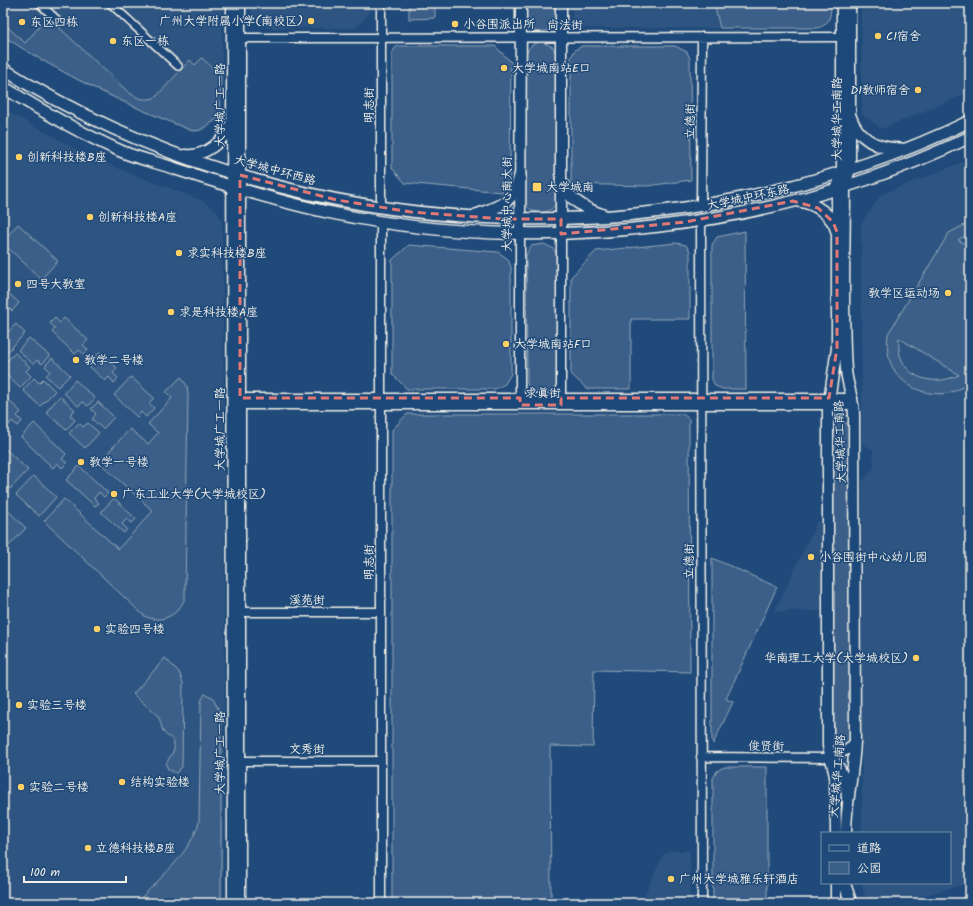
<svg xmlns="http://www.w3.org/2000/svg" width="973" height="906" font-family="Kalam,'LXGW WenKai TC',sans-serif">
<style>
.built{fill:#2d5581}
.green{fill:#3a5f88;stroke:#97a8b8;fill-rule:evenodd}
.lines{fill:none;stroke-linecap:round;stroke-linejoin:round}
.minor-casing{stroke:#f4f1e8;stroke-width:10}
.tertiary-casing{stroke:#f4f1e8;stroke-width:11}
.secondary-casing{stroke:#f4f1e8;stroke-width:13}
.primary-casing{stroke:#f4f1e8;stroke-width:14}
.minor{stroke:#1f4a7a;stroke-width:7}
.tertiary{stroke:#1f4a7a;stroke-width:8}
.secondary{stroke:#1f4a7a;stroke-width:10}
.primary{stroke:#1f4a7a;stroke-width:11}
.marked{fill:none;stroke:#e27875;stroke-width:3;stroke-dasharray:8 5;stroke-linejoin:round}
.poi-dot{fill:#ffd166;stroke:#1f4a7a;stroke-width:1.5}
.labels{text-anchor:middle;stroke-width:3;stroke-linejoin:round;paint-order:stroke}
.poi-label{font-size:12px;fill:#f4f1e8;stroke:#1f4a7a;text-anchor:start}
.street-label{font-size:12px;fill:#f4f1e8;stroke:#1f4a7a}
</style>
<rect width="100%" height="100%" fill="#1f4a7a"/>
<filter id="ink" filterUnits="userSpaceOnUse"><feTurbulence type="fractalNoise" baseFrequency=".025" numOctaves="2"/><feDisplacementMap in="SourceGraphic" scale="8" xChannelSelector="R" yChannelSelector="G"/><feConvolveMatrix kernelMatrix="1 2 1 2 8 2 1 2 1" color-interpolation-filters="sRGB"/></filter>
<g filter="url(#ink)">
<path class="built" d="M3,3H222V117L218,122L201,132L193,133L118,101L77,81L3,37Z
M251,3H370V13L355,28H267L251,13Z
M572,3H714L720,28H580L572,21Z
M861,3H970V92L882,129L862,115Z
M3,109L80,151L127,172L203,201L216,210L222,220L225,520L223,903H3Z
M970,159V883L896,903H871L864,894L862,883H950V833H862V482L874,467L873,450L862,444L861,223L882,194Z
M817,522H821V611H775Z
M669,851H690V903H641L663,855Z"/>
<path class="green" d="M526,3H557C557,9 558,16 556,22C552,33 534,36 528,25C525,19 526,10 526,3Z
M714,3H831C831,15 830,25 817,28H720Z
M435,4V18L409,19V5Z
M48,17L127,91C136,98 145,102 156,97L190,60L195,65L202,58L221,76L220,117L200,130L193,131C127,105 62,75 3,36V23L25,43Z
M542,42L553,47L557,57V201C553,215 530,217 525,202L526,56C528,46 533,43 542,42Z
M399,46H495L511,62L510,173L508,183L502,192L405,183L392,168V53L395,48Z
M582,46H675L687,52L690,59L691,180L647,186L571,184V57L575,50Z
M970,222V233L958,240L970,247V381C947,405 903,393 891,364C887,354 887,344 888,334L949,233ZM899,338L959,375C929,389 895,375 899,338Z
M18,224L58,261L41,279L3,243V241Z
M745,231L746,389H723L715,386L712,379V245L717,237Z
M676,243L686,245L690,251V319H631V389H587L571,374V277L596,251Z
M544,244L554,249L557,256L558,384L553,392L543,394L531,392L527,383L526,255L531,246Z
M409,245L498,252L508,259L511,267V374L505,384L495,389H407L392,374V260Z
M3,288L19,303L12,311L3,302Z
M55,318L60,323L64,318L88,340L83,345L88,350L84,354L79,350L75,354L52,332L55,328L50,323Z
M16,324L25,333L3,357V337Z
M29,338L50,356L42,364L37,360L33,364L18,350Z
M100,352L117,368L113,373L118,378L114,383L109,377L105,381L88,365Z
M15,353L30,367L26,371L31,376L20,388L3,372V365Z
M52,358L70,375L58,387L46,376L50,371L45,366Z
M131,377L154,398L149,403L154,408L146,417L141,412L137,417L114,395Z
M181,377L187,386L188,395L185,597C180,616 158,625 143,615L44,521L64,499L118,549L153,511L99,462L130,429L148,444L158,433L148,424L172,398L166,392Z
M34,378L39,383L43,379L55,391L40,406L23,390Z
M75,380L95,398L88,406L83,402L78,406L64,393Z
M3,395L21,412L17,416L22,421L18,426L12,421L8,426L3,421Z
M60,396L75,410L70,415L75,420L66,430L46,412Z
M98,402L114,417L103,429L92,419L96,414L91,409Z
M838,408L847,409L852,416H830L833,410Z
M407,414H683L689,419L690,672L594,670L593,747L550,746L551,903H392V430Z
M34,423L66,454L62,459L67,463L62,468L57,463L53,468L21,437Z
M79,423L83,427L88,423L99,433L85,448L69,433Z
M830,423H852L850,737L848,744L839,750L831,744Z
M3,447L28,470L10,489L3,483Z
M79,466L108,493L104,497L99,492L94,498L99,503L95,506L66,480Z
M34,476L56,497L39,516L16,495Z
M114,498L136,519L132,523L127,519L122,524L127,529L124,533L101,512Z
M3,506L26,528L3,552Z
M712,558L777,587L726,699L733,702L713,744L712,739Z
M165,658L179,672L183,683L182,767L176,773L168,769L166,764L174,750C176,736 167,739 163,731C161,726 161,721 158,716L133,694Z
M205,694L212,697L221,714V903H136C159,879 190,854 199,822L201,701Z
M724,767H767V903H713V778L717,771Z"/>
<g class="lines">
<defs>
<path id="minor" d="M39,3L56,19
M110,3L178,66"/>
<path id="tertiary" d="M235,38L847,37
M701,205L702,37
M381,207V3
M701,220L702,903
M381,222V903
M235,398H853
M520,403V234
M561,403V234
M235,405H854
M234,612H381
M701,757L831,758L846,751L855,741
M831,758C846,768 845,784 846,799
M234,761H381"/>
<path id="secondary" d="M232,3L233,903
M240,3V903
M185,155C205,157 225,141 231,123
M520,234L521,3
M561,234V3
M836,833L835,776L828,746V408L837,348V188L842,171V3
M846,833C846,802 854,772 855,741L854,415C854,399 847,385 846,370C842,309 845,247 845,186L850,169V3
M836,883V903"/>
<path id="primary" d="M3,69C289,248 666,268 970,121
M3,87C42,111 81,134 123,152C140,159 159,163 176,169C228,186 279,202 332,213C541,257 778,230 970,137
M850,116C858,139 878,149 902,149
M561,181C569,200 585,209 603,215
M798,201C815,203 833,215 837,232
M476,215C500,206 513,204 520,176
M845,885L851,903
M967,903L970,902"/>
</defs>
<use href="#minor" class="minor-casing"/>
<use href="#tertiary" class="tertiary-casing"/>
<use href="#secondary" class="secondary-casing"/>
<use href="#primary" class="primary-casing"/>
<use href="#minor" class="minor"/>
<use href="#tertiary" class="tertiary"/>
<use href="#secondary" class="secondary"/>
<use href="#primary" class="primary"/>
</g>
</g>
<path class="marked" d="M240,175L337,200L411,212L503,219H561V234L685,222L793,201L818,208L833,222L837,232V348L829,398H561V405H520V398H240Z"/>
<g class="poi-dot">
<circle cx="311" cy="21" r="4"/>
<circle cx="22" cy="22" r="4"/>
<circle cx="455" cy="24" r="4"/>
<circle cx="878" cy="36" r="4"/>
<circle cx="113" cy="41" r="4"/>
<circle cx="504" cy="68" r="4"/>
<circle cx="918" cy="90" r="4"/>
<circle cx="19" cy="157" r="4"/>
<rect x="532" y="182" width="10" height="10" rx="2"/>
<circle cx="90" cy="217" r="4"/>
<circle cx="179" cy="253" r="4"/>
<circle cx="18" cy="284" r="4"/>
<circle cx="948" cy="293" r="4"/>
<circle cx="171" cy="312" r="4"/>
<circle cx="506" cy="344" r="4"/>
<circle cx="76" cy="360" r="4"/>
<circle cx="81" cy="462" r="4"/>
<circle cx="114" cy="494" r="4"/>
<circle cx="811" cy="557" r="4"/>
<circle cx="97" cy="629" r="4"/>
<circle cx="916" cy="658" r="4"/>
<circle cx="19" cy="705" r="4"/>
<circle cx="122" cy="782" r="4"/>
<circle cx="21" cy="787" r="4"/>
<circle cx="88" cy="848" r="4"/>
<circle cx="671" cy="879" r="4"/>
</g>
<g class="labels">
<g class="poi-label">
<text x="303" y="25" text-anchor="end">广州大学附属小学(南校区)</text>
<text x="30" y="26">东区四栋</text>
<text x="463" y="28">小谷围派出所</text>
<text x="886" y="40">C1宿舍</text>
<text x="121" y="45">东区一栋</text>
<text x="512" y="72">大学城南站E口</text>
<text x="910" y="94" text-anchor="end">D1教师宿舍</text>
<text x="27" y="161">创新科技楼B座</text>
<text x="546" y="191">大学城南</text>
<text x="98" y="221">创新科技楼A座</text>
<text x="187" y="257">求实科技楼B座</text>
<text x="26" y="288">四号大教室</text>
<text x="940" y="297" text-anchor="end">教学区运动场</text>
<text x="179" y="316">求是科技楼A座</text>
<text x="514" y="348">大学城南站F口</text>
<text x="84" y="364">教学二号楼</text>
<text x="89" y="466">教学一号楼</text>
<text x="122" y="498">广东工业大学(大学城校区)</text>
<text x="819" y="561">小谷围街中心幼儿园</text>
<text x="105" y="633">实验四号楼</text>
<text x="908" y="662" text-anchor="end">华南理工大学(大学城校区)</text>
<text x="27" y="709">实验三号楼</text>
<text x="130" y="786">结构实验楼</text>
<text x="29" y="791">实验二号楼</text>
<text x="96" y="852">立德科技楼B座</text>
<text x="679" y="883">广州大学城雅乐轩酒店</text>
</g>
<g class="street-label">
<text x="565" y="29">尚法街</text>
<text transform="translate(220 105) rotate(-90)" y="4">大学城广工一路</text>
<text transform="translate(369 105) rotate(-90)" y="4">明志街</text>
<text transform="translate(837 119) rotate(-90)" y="4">大学城华工南路</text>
<text transform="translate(690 121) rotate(-90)" y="4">立德街</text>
<text transform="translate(275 170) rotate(15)" y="4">大学城中环西路</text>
<text transform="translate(748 197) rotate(-12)" y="4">大学城中环东路</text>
<text transform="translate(507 204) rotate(-90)" y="4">大学城中心南大街</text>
<text x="543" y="397">求真街</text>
<text transform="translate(220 429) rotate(-90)" y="4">大学城广工一路</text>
<text transform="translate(840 442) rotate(-92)" y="4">大学城华工南路</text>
<text transform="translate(689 561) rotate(-90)" y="4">立德街</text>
<text transform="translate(369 562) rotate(-90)" y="4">明志街</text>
<text x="307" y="604">溪苑街</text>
<text transform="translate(766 746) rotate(1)" y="4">俊贤街</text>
<text x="307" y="753">文秀街</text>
<text transform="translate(220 753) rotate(-90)" y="4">大学城广工一路</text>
<text transform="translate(837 776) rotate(-85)" y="4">大学城华工南路</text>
</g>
</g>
<rect width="973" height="906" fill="none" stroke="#1f4a7a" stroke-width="16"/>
<rect x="8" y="8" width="957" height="890" fill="none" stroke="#f4f1e8" stroke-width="1.5" filter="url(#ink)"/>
<rect x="821" y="832" width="130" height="52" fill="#1f4a7a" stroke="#748da6"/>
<rect x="829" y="845" width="20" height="6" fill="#1f4a7a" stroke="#748da6"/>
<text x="857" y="852" font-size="12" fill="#f4f1e8">道路</text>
<rect x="829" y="862" width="20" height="12" fill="#3a5f88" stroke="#748da6"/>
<text x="857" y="872" font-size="12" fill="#f4f1e8">公园</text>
<path d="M24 876v6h102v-6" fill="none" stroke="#f4f1e8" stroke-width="2"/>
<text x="30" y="876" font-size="12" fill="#f4f1e8" stroke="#1f4a7a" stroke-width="3" paint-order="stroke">100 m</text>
</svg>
